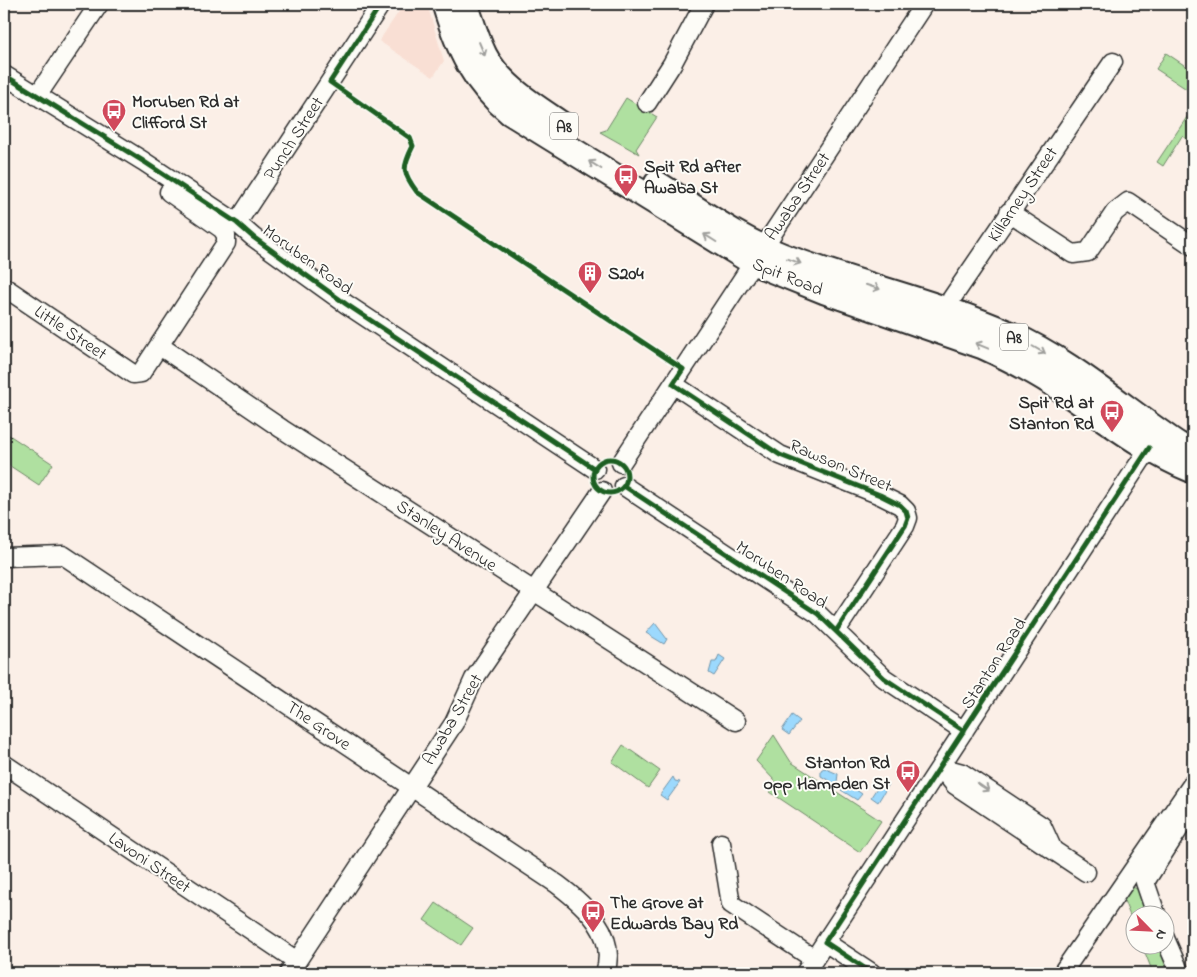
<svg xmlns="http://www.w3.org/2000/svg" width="1197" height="977" font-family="'Indie Flower',sans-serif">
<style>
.built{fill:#f9dfd4}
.green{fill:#afe0a0;stroke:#6d8666}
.water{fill:#9cd9fd;stroke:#6f93a9}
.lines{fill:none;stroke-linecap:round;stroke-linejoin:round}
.minor-casing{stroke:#2b2b2b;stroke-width:21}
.highway-casing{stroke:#2b2b2b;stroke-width:29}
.minor{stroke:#fdfcf7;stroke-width:18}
.highway{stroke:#fdfcf7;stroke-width:25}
.cycleway-casing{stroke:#fdfcf7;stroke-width:8}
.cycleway{stroke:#1b5e20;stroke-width:5}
.oneway{stroke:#9e9e9b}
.labels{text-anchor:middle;stroke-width:4;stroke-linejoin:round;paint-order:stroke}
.shield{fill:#fdfcf7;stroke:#6a6a68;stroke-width:1}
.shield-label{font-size:16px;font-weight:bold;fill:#2b2b2b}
.poi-label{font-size:18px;font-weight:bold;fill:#2b2b2b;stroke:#fdfcf7;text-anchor:start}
.street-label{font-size:18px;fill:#2b2b2b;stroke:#fdfcf7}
</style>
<rect width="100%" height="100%" fill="#fbefe7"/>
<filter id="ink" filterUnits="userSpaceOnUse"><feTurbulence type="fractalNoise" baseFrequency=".02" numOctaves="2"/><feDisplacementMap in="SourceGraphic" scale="10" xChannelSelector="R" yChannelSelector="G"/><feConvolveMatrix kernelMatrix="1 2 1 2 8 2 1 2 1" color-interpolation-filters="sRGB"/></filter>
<g filter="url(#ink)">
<path class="built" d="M404,4H427L444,61L433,77L379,41Z"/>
<path class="green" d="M1166,53L1193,71V88L1191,92L1156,69Z
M626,98L657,117L636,149L639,154L600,132L606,130Z
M1193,108V143L1182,136L1163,166L1157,162Z
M6,433L53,464L39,485L4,462V436Z
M774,735L791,762L881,821L860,852L770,792L776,782L756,761Z
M623,745L660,771L648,788L612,762Z
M1126,886C1144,887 1145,900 1152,914H1134V926L1121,893Z
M436,903L473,928L461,945L424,920Z
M1142,945H1164L1176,973H1153Z"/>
<path class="water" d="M655,623L667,639L664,644L646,633Z
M719,655L725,659L714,676L709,673L712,662H716Z
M792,715L800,721L789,735L782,730Z
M824,768L838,774L837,782L833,783L821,776V770Z
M673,777L675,781L680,782L667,800L660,795Z
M882,780L889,784L878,802L871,797Z
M846,783L862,794L857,800L841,790Z"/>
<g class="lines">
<defs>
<path id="minor" d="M4,75L143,161L237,223L253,237L346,304L595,469
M37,96L99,4
M647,103L672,64L704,4
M1009,212L1073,254L1088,252L1115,212L1128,202L1193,246
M237,223L381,4
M4,287L133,374L141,373L226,243V235L222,229L169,192
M943,320L952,298L1113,62
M160,346L282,429L736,721
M673,384L780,455L880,495L900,505L906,511L908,518L905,526L836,631
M621,463L924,4
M624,486L818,614L884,678L964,731
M4,557L63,555L557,884C585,905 618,934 605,973
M4,764L297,961
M940,767L955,785L1086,872
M940,767L962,773L1042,826L1052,848
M721,843L731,904L814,959
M1156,914L1145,882L1193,807
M1164,936L1180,973
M825,942L872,973
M289,973L454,723L474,679L602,491
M805,973L1155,439
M1062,973L1193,783"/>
<path id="highway" d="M445,4C459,50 473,81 510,112L753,262L825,291L983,346C1007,357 1029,368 1051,382C1097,412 1141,449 1193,470
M465,4C471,21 476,39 484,55C500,86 534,106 562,125
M657,184C697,209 737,239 782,256C857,285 937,302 1011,335C1070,361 1124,409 1178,445L1193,452"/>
</defs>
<use href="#minor" class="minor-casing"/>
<use href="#highway" class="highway-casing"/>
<use href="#minor" class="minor"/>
<use href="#highway" class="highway"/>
<defs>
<path id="cycleway" d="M381,4L330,82L410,138L413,146C402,168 402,172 417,192L683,369L673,384L780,455L880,495L900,505L906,511L908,518L905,526L836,631
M4,75L143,161L237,223L253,237L346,304L595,469
M593 476a17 17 0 1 1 34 0a17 17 0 1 1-34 0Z
M624,486L818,614L884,678L964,731
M872,973L825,942L1149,448"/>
</defs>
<use href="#cycleway" class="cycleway-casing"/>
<use href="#cycleway" class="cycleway"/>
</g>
<defs><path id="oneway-shaft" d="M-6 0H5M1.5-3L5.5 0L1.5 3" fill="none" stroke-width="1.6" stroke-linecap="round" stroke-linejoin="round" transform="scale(1.25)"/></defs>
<g class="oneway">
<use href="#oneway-shaft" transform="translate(482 49) rotate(67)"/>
<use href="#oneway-shaft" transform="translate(595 165) rotate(-148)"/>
<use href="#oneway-shaft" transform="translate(710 238) rotate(-148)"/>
<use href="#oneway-shaft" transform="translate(794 261) rotate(20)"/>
<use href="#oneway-shaft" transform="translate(873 287) rotate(18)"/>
<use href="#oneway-shaft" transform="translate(982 346) rotate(-158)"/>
<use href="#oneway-shaft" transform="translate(1039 350) rotate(30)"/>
<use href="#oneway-shaft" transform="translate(983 787) rotate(34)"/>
</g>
</g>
<defs>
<symbol id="bus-pin" viewBox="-11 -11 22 30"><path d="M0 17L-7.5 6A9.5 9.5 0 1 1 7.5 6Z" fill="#d1495b" stroke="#fdfcf7"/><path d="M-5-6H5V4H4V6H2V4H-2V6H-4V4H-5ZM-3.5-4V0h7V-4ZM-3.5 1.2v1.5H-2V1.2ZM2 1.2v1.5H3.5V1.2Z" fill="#fff"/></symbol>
<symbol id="building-pin" viewBox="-11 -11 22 30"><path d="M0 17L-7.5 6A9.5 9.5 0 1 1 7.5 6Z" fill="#d1495b" stroke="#fdfcf7"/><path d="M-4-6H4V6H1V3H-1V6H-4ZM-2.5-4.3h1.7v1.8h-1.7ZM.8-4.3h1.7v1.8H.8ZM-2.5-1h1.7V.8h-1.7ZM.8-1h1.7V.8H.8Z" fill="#fff"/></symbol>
</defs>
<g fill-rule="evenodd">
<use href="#bus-pin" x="100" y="97" width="28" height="38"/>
<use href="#bus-pin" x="612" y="162" width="28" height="38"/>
<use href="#building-pin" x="576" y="259" width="28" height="38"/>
<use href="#bus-pin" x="1098" y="398" width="28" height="38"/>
<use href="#bus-pin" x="894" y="758" width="28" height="38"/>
<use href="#bus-pin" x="579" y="898" width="28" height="38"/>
</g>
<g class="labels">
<g class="shield">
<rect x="550" y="112.5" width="28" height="27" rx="4"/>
<rect x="1000" y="323.5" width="28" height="27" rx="4"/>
</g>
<g class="shield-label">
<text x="564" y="132">A8</text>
<text x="1014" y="343">A8</text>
</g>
<g class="poi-label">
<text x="132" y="107">Moruben Rd at<tspan x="132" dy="21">Clifford St</tspan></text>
<text x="644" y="172">Spit Rd after<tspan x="644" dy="21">Awaba St</tspan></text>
<text x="608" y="279">S204</text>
<text x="1094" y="408" text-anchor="end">Spit Rd at<tspan x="1094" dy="21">Stanton Rd</tspan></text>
<text x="890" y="768" text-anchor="end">Stanton Rd<tspan x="890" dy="21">opp Hampden St</tspan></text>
<text x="610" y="908">The Grove at<tspan x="610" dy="21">Edwards Bay Rd</tspan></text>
</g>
<g class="street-label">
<text transform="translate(293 138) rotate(-57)" y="6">Punch Street</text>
<text transform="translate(1022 194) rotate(-56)" y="6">Killarney Street</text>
<text transform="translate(797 196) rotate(-56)" y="6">Awaba Street</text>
<text transform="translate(308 259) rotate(36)" y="6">Moruben Road</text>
<text transform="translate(788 276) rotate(22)" y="6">Spit Road</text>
<text transform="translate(71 332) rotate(34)" y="6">Little Street</text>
<text transform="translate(841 465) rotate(23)" y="6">Rawson Street</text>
<text transform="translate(447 535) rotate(33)" y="6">Stanley Avenue</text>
<text transform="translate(782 574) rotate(34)" y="6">Moruben Road</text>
<text transform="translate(993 663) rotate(-57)" y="6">Stanton Road</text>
<text transform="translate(452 719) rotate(-60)" y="6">Awaba Street</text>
<text transform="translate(319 725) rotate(34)" y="6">The Grove</text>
<text transform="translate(150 862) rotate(34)" y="6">Lavoni Street</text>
</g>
</g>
<rect width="1197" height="977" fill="none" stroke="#fdfcf7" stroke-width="20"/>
<rect x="10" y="10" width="1177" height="957" fill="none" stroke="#2b2b2b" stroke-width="2" filter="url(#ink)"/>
<g transform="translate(1150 930) rotate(114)"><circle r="24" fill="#fdfcf7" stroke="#a9a8a5"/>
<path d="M0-4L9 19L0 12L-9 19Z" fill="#d1495b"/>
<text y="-8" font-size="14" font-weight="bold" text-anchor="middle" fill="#2b2b2b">N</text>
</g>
</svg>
